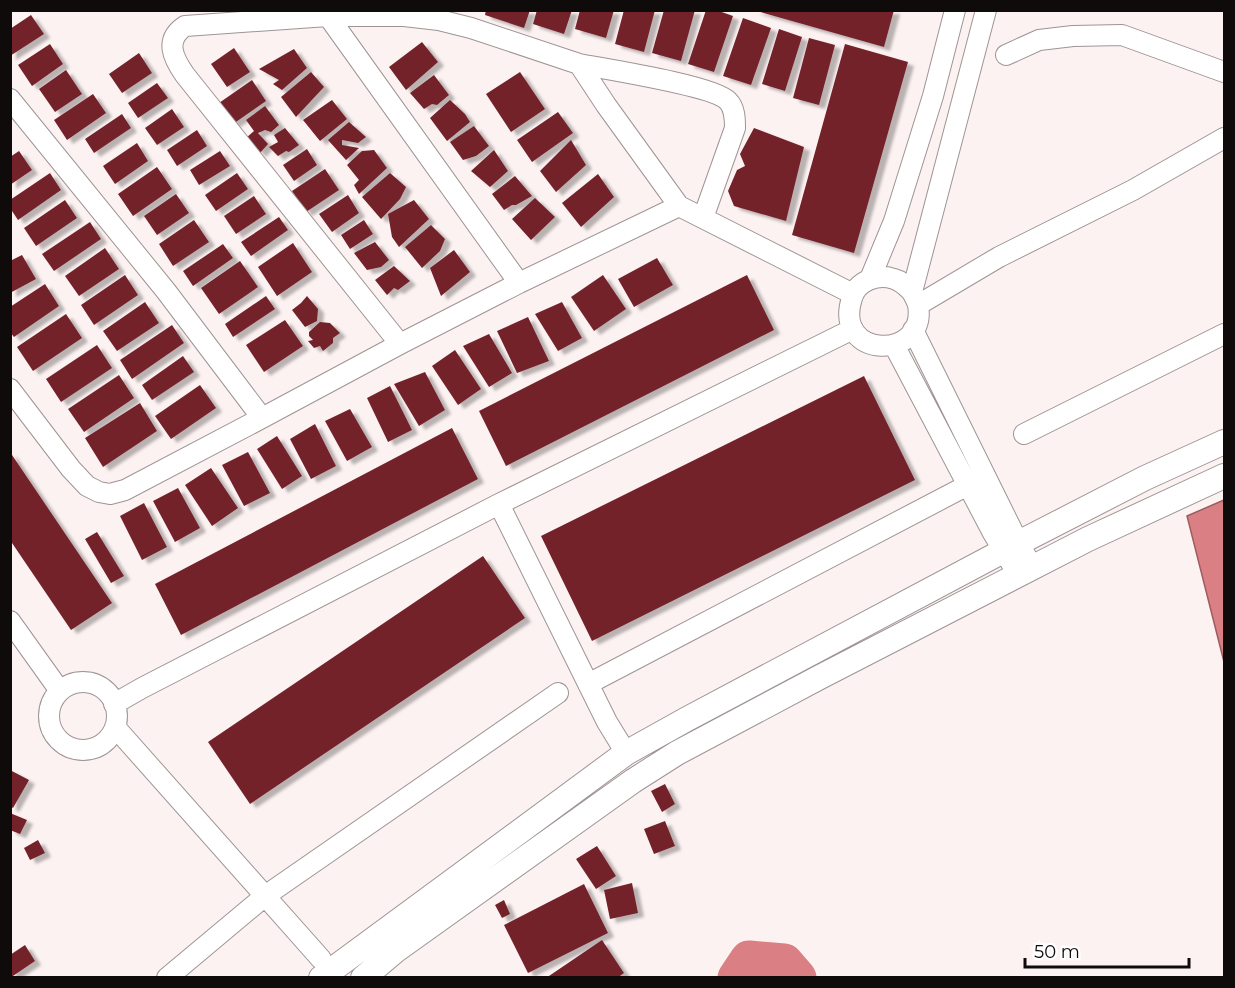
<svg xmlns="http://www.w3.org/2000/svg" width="1235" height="988" font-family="Montserrat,sans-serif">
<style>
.water{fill:#da8084;stroke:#9d5d60;stroke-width:1.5}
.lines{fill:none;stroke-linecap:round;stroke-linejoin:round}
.river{stroke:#da8084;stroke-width:39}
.building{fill:#73232c;filter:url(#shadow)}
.minor-casing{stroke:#9e9494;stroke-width:22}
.tertiary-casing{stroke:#9e9494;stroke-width:26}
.minor{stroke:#fff;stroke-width:20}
.tertiary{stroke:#fff;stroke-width:24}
</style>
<defs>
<filter id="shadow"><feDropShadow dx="6" dy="4" stdDeviation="1.5" flood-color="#0004"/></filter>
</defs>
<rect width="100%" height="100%" fill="#fdf2f2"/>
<path class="water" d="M1224,500V662L1187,516Z"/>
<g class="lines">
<path class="river" d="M737,978L749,960L784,963L797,978"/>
</g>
<path class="building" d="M486,10H530L524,28L485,15Z
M537,10H572L564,34L533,24Z
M580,10H614L606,38L575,29Z
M624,10H655L644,52L615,44Z
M664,10H695L681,61L652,53Z
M706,10H716L733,16L714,72L688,64Z
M753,10H894L884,47Z
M31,15L44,34L10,56V29Z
M743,18L771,28L751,85L723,76Z
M779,29L802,37L785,91L762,84Z
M809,38L835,45L819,105L793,98Z
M422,42L438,62L406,90L389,67Z
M50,44L63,64L32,86L18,65Z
M845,44L908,62L854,253L792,235Z
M234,48L250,72L227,87L211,64Z
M294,49L307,68L282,90L273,84L279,80L259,69Z
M139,53L152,73L122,93L109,74Z
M66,70L82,94L55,112L39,89Z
M311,72L324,87L296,117L281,97Z
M520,72L545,109L511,132L486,94Z
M434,75L449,95L437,105L432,104L424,109L410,93Z
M252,80L266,101L233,124L219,103Z
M157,83L168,98L138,118L128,103Z
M93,94L106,113L67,140L54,120Z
M332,100L347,119L320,141L303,120Z
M450,100L465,114L470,122L447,141L430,118Z
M265,106L279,125L271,132L265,130L258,133L268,144L260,153L246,138L254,131L246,120Z
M172,109L184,127L157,145L145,128Z
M558,112L573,133L532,162L517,140Z
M122,114L131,128L94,153L85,139Z
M349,122L366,137L358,143L342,140V145L359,148L346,160L328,140Z
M474,126L489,146L476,156L463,160L450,142Z
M285,128L299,145L289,152L286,151L278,156L269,147L278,142L274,135Z
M754,128L804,147L786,221L734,206L728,191L737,170L745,166L740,154Z
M197,130L207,146L177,166L167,150Z
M571,140L586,165L556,192L540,171Z
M137,143L148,161L115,184L103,166Z
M307,149L317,165L294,181L283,165Z
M374,150L387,168L359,194L354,185L359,180L347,165L362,151Z
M494,150L508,171L490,187L471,171Z
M19,151L32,170L10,185V157Z
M220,151L230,166L199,185L190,170Z
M157,167L172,189L133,216L118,194Z
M325,169L339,190L306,212L292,191Z
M50,173L61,190L18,220L10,208V200Z
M237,173L248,189L216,211L205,195Z
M390,173L406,187L400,199L381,219L362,197Z
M598,174L614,197L581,227L562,203Z
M515,176L532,196L516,205H512L504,210L492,194Z
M176,194L189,213L157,235L144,216Z
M348,195L359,213L332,232L319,214Z
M254,196L266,214L236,234L224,216Z
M535,198L555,217L531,240L512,219Z
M65,200L77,218L36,246L24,228Z
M414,200L429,219L399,247L392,237L388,214Z
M279,217L288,230L251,256L241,242Z
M194,220L209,242L173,266L159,244Z
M364,220L373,234L350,249L341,235Z
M90,222L101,239L54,271L42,254Z
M431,225L445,239L440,251L422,268L405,247Z
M375,242L389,260L381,267L367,270L354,253Z
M293,243L312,272L277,296L258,267Z
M223,244L233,258L193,286L183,271Z
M105,248L119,269L79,296L65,276Z
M454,250L470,272L441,296L430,268Z
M22,255L36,279L10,293V261Z
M657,258L673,285L634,307L618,279Z
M240,261L258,287L219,314L201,288Z
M394,266L410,281L398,290L394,288L387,295L375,280Z
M125,275L138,295L94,325L81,305Z
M603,275L626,309L594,331L571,297Z
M747,275L774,330L506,466L479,411Z
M45,284L59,306L14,337L10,332V307Z
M266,296L275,309L233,337L225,324Z
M307,296L318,309L317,321L305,327L292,310L301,303Z
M145,302L159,323L117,351L103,331Z
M562,302L582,338L558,351L535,314Z
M66,314L82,338L33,371L17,347Z
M528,317L549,361L517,373L497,331Z
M285,320L303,346L264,372L246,345Z
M320,322L330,323L340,333L333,338V343L323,351L320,346L314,348L308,341L313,340L309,336V332Z
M172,325L184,343L132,379L120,360Z
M489,334L512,373L489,387L463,346Z
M97,345L112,368L61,402L46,379Z
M455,350L481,389L458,405L432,366Z
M183,356L194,372L152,400L142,385Z
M425,372L445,410L419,426L394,384Z
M119,375L134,398L84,432L68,409Z
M864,376L915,480L592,641L541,536Z
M200,385L216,408L171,439L155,416Z
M390,386L412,430L388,442L367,398Z
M140,403L157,431L103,467L85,438Z
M350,409L372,447L347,461L325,421Z
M315,424L336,466L311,479L290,439Z
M452,428L478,479L181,635L155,584Z
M277,436L302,476L282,489L257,449Z
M10,452L112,603L71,630L10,540Z
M248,452L270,493L244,506L222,465Z
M211,468L238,508L212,526L185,485Z
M178,488L200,528L175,542L153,501Z
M144,503L167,547L142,560L120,516Z
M97,532L124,576L111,583L85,539Z
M483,556L525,618L250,804L208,742Z
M10,770L29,780L13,808L10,806Z
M665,784L675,804L662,812L651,791Z
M10,813L27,820L20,834L10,830Z
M665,821L675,846L654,854L644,829Z
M38,840L45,853L30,860L24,848Z
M597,846L616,876L596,889L576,859Z
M632,883L638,913L610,919L604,890Z
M584,884L608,933L528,973L504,925Z
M504,900L510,914L502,918L495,905Z
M602,940L624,973L617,978H546Z
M25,945L35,961L10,978V955Z"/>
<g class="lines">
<defs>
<path id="minor" d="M328,16H404L439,20L471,28L579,64L606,105L679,206
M1006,55L1039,40L1073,36L1122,35L1224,72
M579,64C605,69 715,86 728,101C735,108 735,119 735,128L703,218
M10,99L166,291L262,418
M870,279L894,221L933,96L955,10
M912,292C907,287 902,281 894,279C878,273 857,281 852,298C832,360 928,361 918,305C917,301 914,296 912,292L986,10
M918,305L999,257L1133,190L1224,138
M913,330L1019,544L1033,568
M400,344L185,75C173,58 164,40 185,26L328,16L519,283
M894,345L993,533L1019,576
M10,389L71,469L87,486L99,492L110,494L125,490L262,418L400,344L519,283L679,206L853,294
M1024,434L1224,334
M499,504L607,722L626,753
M10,621L60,691
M49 716a34 34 0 1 1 68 0a34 34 0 1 1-68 0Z
M588,684L968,485
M114,704L142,688L499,504L853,329
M115,727L321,959
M167,978L265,896L558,693"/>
<path id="tertiary" d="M321,978L626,753L687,719L1005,550L1145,478L1224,442
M363,978L395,951L633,781L677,753L820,677L1088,539L1224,476"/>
</defs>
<use href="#minor" class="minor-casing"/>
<use href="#tertiary" class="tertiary-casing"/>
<use href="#minor" class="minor"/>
<use href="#tertiary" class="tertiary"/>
</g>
<rect width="1235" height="988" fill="none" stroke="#0f0b0b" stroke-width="24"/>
<path d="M1025 958v9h164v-9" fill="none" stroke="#0f0b0b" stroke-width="3"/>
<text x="1034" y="958" font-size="18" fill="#0f0b0b" stroke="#ffffff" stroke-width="4.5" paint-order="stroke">50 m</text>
</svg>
